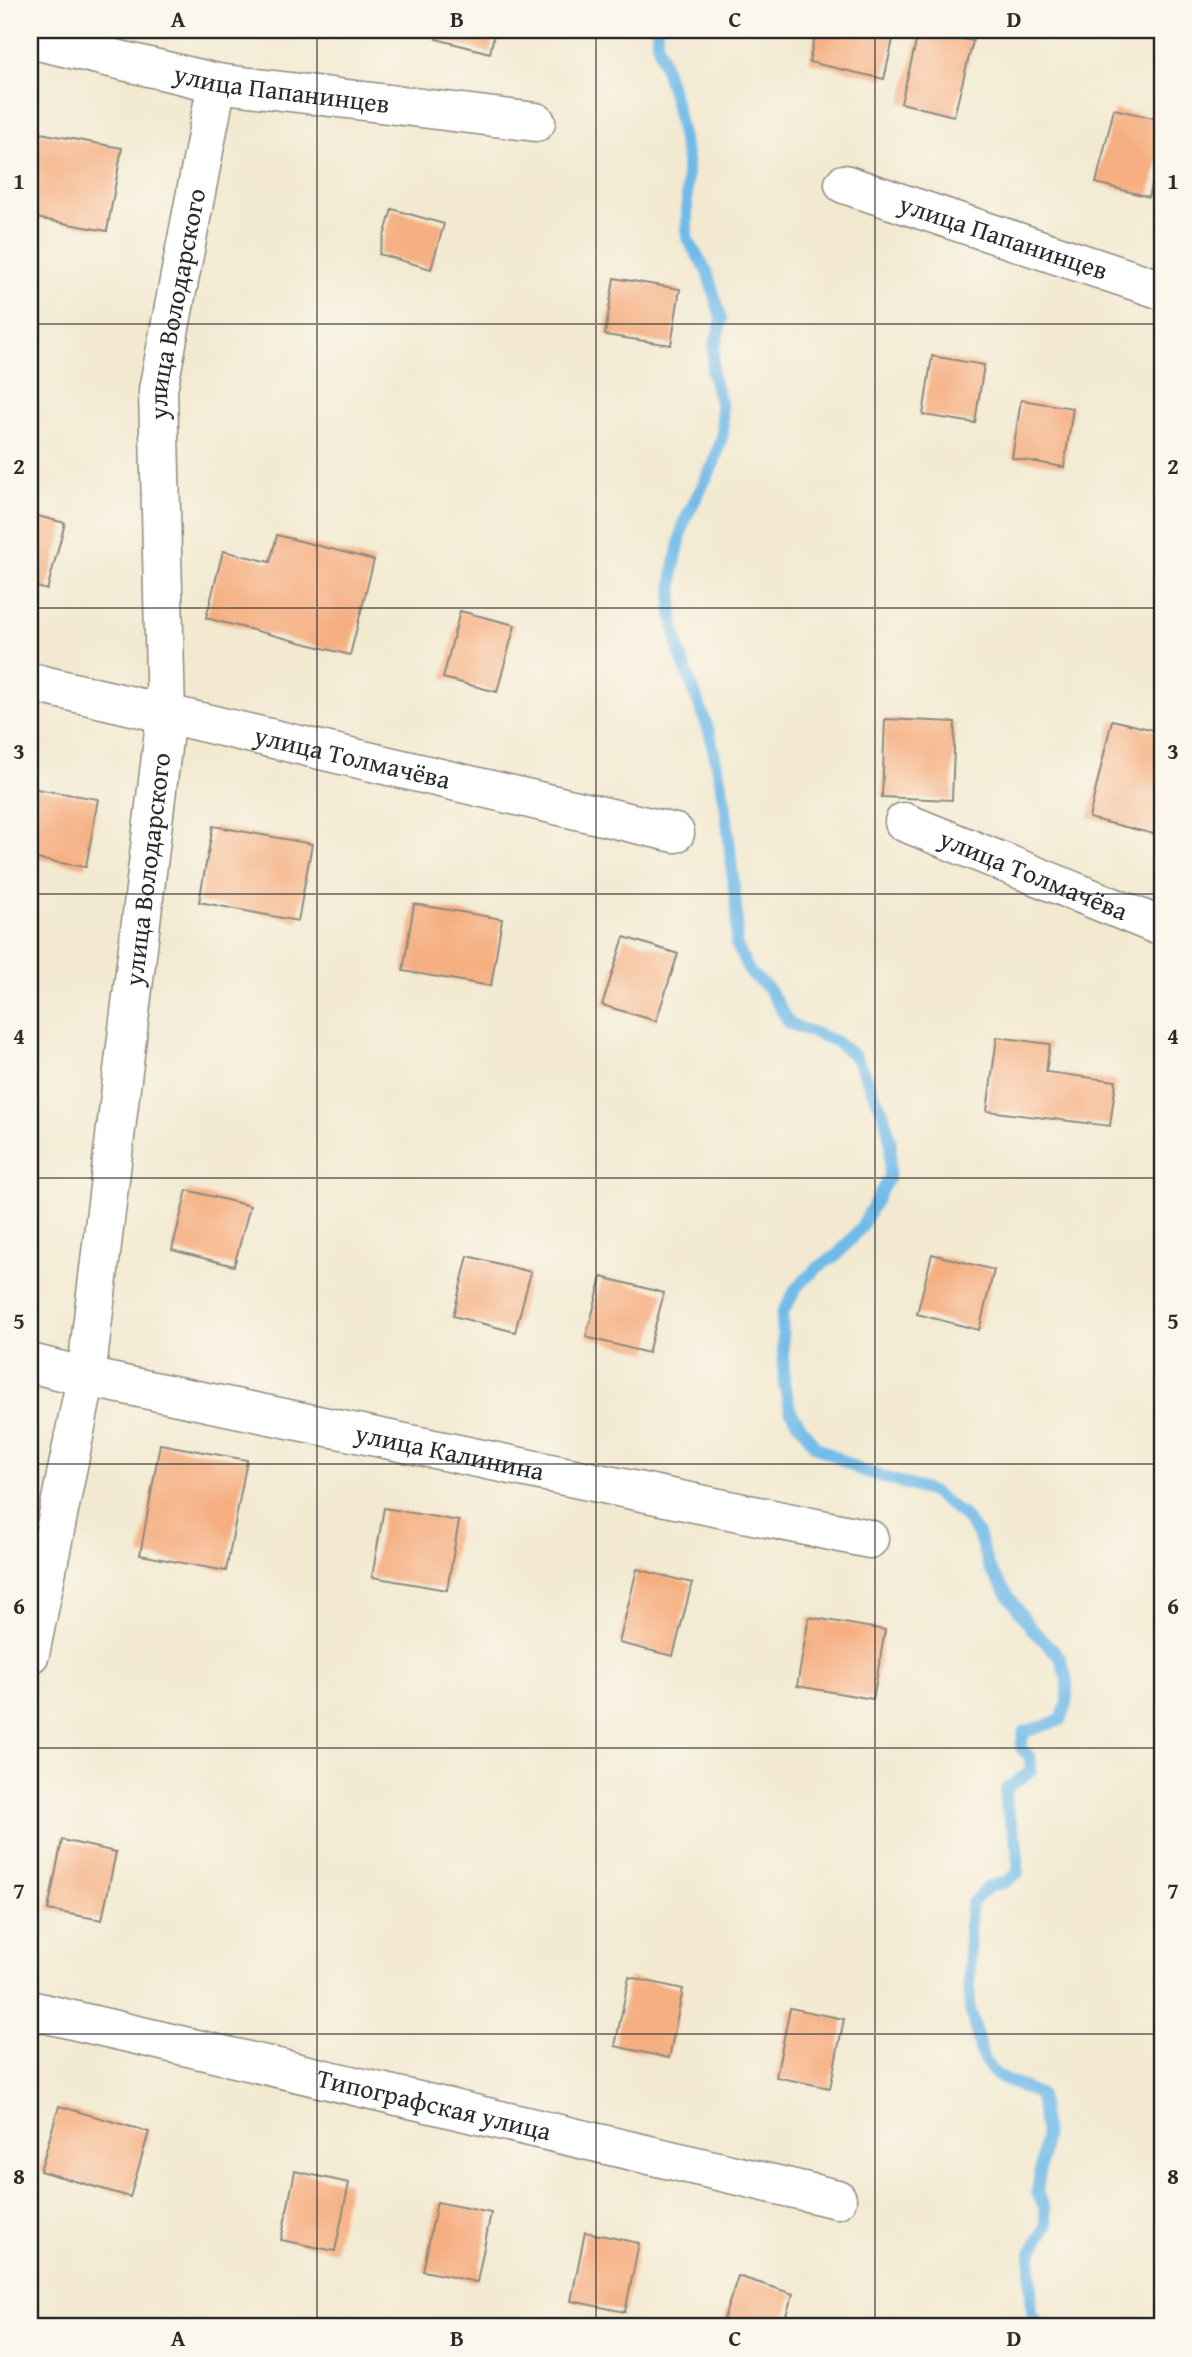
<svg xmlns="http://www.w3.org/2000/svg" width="1192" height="2357" font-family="'Gentium Book Plus',serif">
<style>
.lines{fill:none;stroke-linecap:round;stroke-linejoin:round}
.stream{stroke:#6fbae8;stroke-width:12}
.building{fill:#f5ae80}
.minor-casing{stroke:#8e8a7e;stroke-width:41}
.minor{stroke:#fff;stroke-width:38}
.grid{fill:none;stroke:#2b2b2b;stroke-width:2;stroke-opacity:0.55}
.labels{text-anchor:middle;stroke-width:6;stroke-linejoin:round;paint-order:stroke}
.street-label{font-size:26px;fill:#2b2b2b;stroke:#fbf7ec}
.neatline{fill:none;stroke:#2b2b2b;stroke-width:2.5}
.grid-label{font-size:23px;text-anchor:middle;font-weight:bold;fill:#2b2b2b}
</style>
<rect width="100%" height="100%" fill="#fbf7ec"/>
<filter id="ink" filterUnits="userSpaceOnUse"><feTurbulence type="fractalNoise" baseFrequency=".0143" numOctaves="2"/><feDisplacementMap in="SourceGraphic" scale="14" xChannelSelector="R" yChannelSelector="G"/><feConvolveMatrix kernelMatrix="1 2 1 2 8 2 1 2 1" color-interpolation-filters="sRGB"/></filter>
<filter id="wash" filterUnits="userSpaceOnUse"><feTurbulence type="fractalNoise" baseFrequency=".00686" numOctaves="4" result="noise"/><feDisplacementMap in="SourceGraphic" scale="28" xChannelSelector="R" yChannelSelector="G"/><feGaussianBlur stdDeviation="1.57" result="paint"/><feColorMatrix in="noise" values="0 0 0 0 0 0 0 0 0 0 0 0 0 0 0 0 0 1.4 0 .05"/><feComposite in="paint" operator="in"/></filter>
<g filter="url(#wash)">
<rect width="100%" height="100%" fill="#f2e9d0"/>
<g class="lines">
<path class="stream" d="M657,30V41L676,106L687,159V238L707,272L722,320L714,348L712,373L721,405L723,433L714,463L684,522L673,572L672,616L679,651L710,734L725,802L737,917L736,944L750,973L768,988L790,1024L835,1041L855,1056L884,1114L891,1144L889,1177L860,1229L837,1255L817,1268L797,1287L782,1314L784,1384L791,1412L815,1446L860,1470L932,1492L963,1515L978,1534L989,1568L1031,1628L1060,1657L1067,1680V1703L1061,1720L1024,1732L1021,1748L1030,1757L1031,1771L1006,1789L1005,1802L1018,1847V1873L1006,1882L988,1887L972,1903L969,1927L970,2009L982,2056L994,2074L1040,2095L1045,2137L1037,2193L1045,2208L1047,2226L1031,2253V2291L1032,2313L1041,2327"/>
</g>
<g id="blocks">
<path class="building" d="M439,30H495L490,53L436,39Z
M816,30L895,31L884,79L809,62Z
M919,30L973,41L954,116L901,103Z
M1114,109L1162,120V145L1149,197L1096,183Z
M40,133L122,148L107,231L30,217V190Z
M392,209L444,224L431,269L379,254Z
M614,278L680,289L671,345L605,335Z
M932,356L984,365L975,423L923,415Z
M1021,400L1073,408L1064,467L1012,458Z
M30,514L65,523L47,590L30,585Z
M277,535L374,560L350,655L206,618L223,551L270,562Z
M460,611L515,625L497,692L443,678Z
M885,719L955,722L952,800L882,797Z
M1112,720L1162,732V836L1089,818Z
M30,788L98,799L86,867L30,858Z
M213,826L312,844L298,921L199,902Z
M414,904L502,919L491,986L403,971Z
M624,937L678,954L656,1021L602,1005Z
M997,1037L1050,1044L1046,1072L1116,1081L1110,1126L987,1111Z
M187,1190L250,1206L234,1266L172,1250Z
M932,1254L994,1270L979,1330L917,1314Z
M468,1256L531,1272L515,1332L453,1316Z
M602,1277L664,1293L648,1353L586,1337Z
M160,1444L247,1460L226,1571L140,1555Z
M384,1508L459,1521L447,1590L372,1577Z
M637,1569L692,1583L673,1656L619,1643Z
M809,1617L885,1630L873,1699L797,1686Z
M62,1840L116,1852L102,1920L48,1910Z
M629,1977L683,1989L669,2058L615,2046Z
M790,2008L844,2019L830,2088L776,2077Z
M59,2106L149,2132L130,2197L40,2171Z
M295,2171L349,2183L335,2251L281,2240Z
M437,2202L491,2213L477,2282L423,2271Z
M585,2232L639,2243L625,2312L571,2301Z
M738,2276L793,2294L782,2327H721Z"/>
</g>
</g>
<g filter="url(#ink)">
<use href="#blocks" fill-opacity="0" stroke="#8e8a7e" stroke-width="2"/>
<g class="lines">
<defs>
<g id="minor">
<path id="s1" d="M30,39L217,83L536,122"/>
<path id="s2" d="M844,184L1162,290"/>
<path id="s3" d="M30,682L675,833"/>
<path id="s4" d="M904,822L1162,927"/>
<path id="s5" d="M30,1363L86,1377L869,1539"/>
<path id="s6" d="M30,1654L86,1377L166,715L158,390L217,83"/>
<path id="s7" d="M30,2010L837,2199"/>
</g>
</defs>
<use href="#minor" class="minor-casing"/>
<use href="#minor" class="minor"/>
</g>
</g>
<path class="grid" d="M317,30V2327M596,30V2327M875,30V2327M30,324H1162M30,608H1162M30,894H1162M30,1178H1162M30,1464H1162M30,1748H1162M30,2034H1162"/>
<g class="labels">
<g class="street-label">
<text dy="9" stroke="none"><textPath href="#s1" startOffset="257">улица Папанинцев</textPath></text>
<text dy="9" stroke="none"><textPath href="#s2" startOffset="168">улица Папанинцев</textPath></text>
<text dy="9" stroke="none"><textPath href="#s6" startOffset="1362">улица Володарского</textPath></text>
<text dy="9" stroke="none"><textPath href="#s3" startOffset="331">улица Толмачёва</textPath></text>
<text dy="9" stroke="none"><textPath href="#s6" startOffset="794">улица Володарского</textPath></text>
<text dy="9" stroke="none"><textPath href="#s4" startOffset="140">улица Толмачёва</textPath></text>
<text dy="9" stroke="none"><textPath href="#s5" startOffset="429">улица Калинина</textPath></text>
<text dy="9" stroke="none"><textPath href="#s7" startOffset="415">Типографская улица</textPath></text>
</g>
</g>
<rect width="1192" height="2357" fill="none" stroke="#fbf7ec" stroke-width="77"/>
<rect x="38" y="38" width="1116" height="2280" class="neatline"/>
<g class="grid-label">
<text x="178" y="27">A</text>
<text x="457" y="27">B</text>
<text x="735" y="27">C</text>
<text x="1014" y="27">D</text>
<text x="19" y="189">1</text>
<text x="1173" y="189">1</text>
<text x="19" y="474">2</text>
<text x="1173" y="474">2</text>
<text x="19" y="759">3</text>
<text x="1173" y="759">3</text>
<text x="19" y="1044">4</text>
<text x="1173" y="1044">4</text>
<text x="19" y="1329">5</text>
<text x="1173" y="1329">5</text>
<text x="19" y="1614">6</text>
<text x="1173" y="1614">6</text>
<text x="19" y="1899">7</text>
<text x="1173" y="1899">7</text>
<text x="19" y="2184">8</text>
<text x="1173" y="2184">8</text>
<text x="178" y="2346">A</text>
<text x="457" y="2346">B</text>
<text x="735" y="2346">C</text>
<text x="1014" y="2346">D</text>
</g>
</svg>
